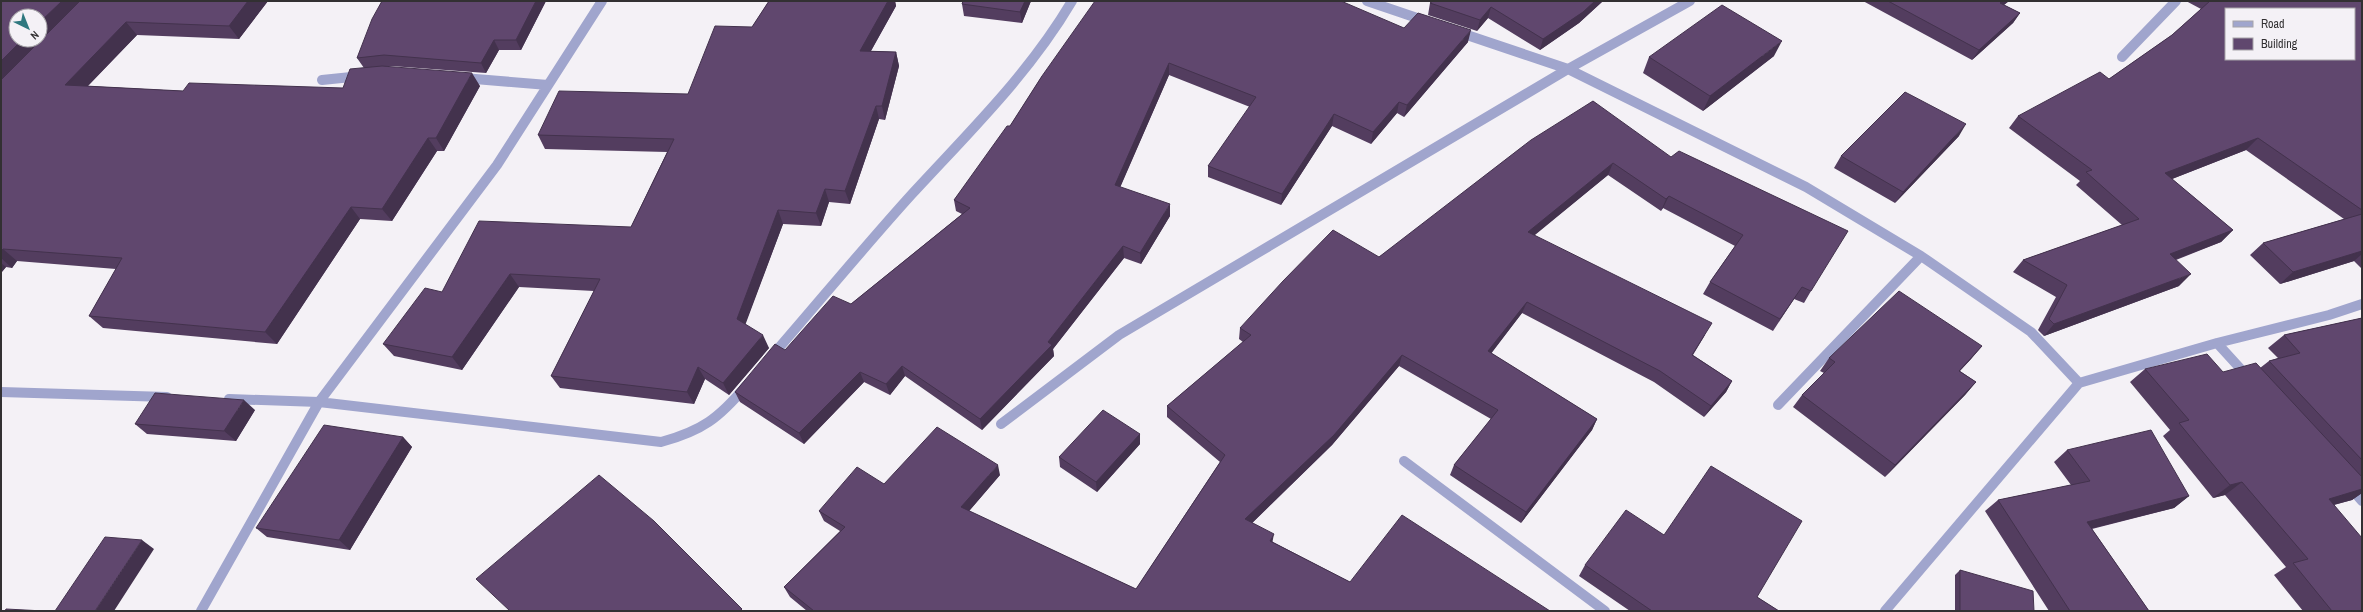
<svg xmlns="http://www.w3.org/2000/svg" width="2363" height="612" font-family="'Archivo Narrow',sans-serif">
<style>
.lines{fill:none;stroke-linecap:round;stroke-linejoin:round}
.street{stroke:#a0a5cd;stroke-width:10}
.wall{fill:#533d5f}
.shaded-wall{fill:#43324d}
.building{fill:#60476e;stroke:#43324d;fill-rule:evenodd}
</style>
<rect width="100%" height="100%" fill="#f4f1f6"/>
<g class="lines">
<path class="street" d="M1367,1L1426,21
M1458,32L1568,69L1806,187L1921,256L2031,332L2079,383
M2122,57L2176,1
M463,78L548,85
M322,80L361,76
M2217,343L2248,377
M771,357C818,303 864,247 912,194C969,132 1029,74 1072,1
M1,392L167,397
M229,399L319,402L661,442C702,431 719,418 746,386
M1778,405L1921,256
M1001,424L1119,335L1568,69L1690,1
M1404,461L1605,611
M2349,486L2362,501
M201,611L319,402L497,165L602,1
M1885,611L2079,383L2217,343L2329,315L2362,304"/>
</g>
<path class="wall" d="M1,1H268L239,39L137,35L88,86L183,91L343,88L364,68L357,58L382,1H546L521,50H499L486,73L391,66H386L480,86L444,151H437L392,221L360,219L277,344L103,328L89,316L116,269L17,261L12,268L6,267L1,273Z
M769,1H895L896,6L871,51L896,52L899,66L885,120L879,119L850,204L829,202L821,226L783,224L745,324L769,348L729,395L705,379L694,404L560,388L551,376L594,291L519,287L462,370L394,356L383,344L442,292L631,227L667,152L545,149L538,135L688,94L752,27Z
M1031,1L1022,23L964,16L962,4Z
M1433,1H1603L1579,23L1540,50L1488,18L1477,31L1428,15L1430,3Z
M1863,1H2009L2004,5L2020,13L2013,23L1972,60Z
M2186,1H2362V269L2354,261L2280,284L2250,255L2263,243L2344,219L2246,150L2172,179L2233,230L2221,242L2176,260L2179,286L2044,336L2038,330L2056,297L2013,272L2023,260L2122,225L2076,185L2080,181L2009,128L2018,116L2109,79L2172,35L2201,9Z
M1404,28L1468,42L1404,117L1397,113L1371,144L1332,126L1281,205L1208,177V166L1250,107L1169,75L1120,187L1170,216L1141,264L1124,258L1053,349L1054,356L982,430L905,376L890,395L864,382L804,444L740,402L735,392L785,350L851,304L962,214L956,211L954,200L1010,126L1042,76Z
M1774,56L1703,111L1643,73L1649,57Z
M1593,101L1811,291L1804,303L1794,299L1773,331L1703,294L1710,282L1735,246L1663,208L1661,211L1608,175L1534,235L1705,335L1693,355L1732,381L1726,392L1704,417L1654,382L1522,313L1491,353L1597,419L1592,430L1521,523L1450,475L1454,465L1491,419L1399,366L1332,445L1252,523L1273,542L1350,582L1550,611H807L790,597L784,587L840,531L824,521L819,511L884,484L1000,475L969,511L1136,589L1220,462L1167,417V406L1243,342L1239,339L1240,328L1379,257Z
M1959,136L1895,203L1834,168L1841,156Z
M2362,318V493L2352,500L2334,505L2362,611H2303L2274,575L2286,567L2225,495L2213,498L2163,436L2170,430L2130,382L2145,369L2223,372L2260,368L2269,361L2278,358L2268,348L2284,335Z
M1982,346L1971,359L1960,371L1976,382L1965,395L1885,477L1793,407L1802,395L1824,373L1820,371L1829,358Z
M255,410L236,441L147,434L135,424Z
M1140,434V444L1097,492L1060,467L1059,457Z
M403,437L412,447L350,550L267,537L256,528Z
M2067,450L2189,496L2174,508L2092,529L2149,611H2049L1985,511L1998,500L2071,485L2054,462Z
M1585,565L1757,597L1779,611H1630L1579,576Z
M1960,570L2034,611H1955V575Z"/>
<path class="shaded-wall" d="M62,1H86L1,87V61L22,40H40V22Z
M248,1H268L239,39L229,26Z
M536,1H546L521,50L516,40Z
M888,1H895L896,6L863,65L860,51Z
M1025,1H1031L1022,23L1020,12Z
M1595,1H1603L1579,23L1540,50L1543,39Z
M2002,1H2009L1993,13L2000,3Z
M1491,7L1488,18L1477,31L1480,20Z
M2020,13L2013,23L1972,60L1979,50Z
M126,22L137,35L77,97L65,85Z
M1471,30L1468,42L1404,117L1407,105Z
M494,40L499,50L486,73L481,63Z
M1782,41L1774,56L1703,111L1710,96Z
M896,52L899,66L885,120L882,106Z
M1169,63V75L1116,197L1115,185Z
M472,73L480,86L444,151L436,138Z
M1399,102L1397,113L1371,144L1373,132Z
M876,106L879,119L850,204L845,191Z
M1334,114L1332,126L1281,205L1282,194Z
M1966,124L1959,136L1895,203L1903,192Z
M428,138L437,151L392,221L382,209Z
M2258,138L2246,150L2154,186L2165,173Z
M1613,163L1608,175L1524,244L1528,232Z
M825,189L829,202L821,226L816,213Z
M1669,196L1663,208L1661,211L1666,199Z
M1170,204V216L1141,264L1140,253Z
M351,207L360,219L277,344L265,332Z
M778,210L783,224L743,331L737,319Z
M2233,230L2221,242L2158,266L2170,254Z
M1123,246L1124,258L1053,349L1054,356L982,430L980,419L1048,342Z
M3,249L17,261L12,268L1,258V251Z
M2362,251V254L2354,261L2280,284L2293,272Z
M1,263L6,267L1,273Z
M510,274L519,287L462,370L452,357Z
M2191,274L2179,286L2044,336L2054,324Z
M1527,302L1522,313L1484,363L1488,351Z
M763,335L769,348L729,395L723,383Z
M1982,346L1971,359L1948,383L1959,371Z
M1402,355L1399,366L1332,445L1245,530V519Z
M902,366L905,376L890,395L886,384Z
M698,367L705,379L694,404L687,392Z
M860,372L864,382L804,444L799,433Z
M1732,381L1726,392L1704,417L1711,406Z
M1976,382L1965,395L1885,477L1895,465Z
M244,400L255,410L236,441L224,431Z
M1597,419L1592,430L1521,523L1526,512Z
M1140,434V444L1097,492L1096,482Z
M403,437L412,447L350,550L339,540Z
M998,465L1000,475L964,517L961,507Z
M2242,482L2225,495L2213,498L2230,485Z
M2362,489V493L2352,500L2310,511L2329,499Z
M2189,496L2174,508L2073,533L2087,522Z
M1274,534L1272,544L1270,541Z
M142,540L154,549L114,611H95Z"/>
<path class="building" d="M1,1H62L40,22V16H16V40H22L1,61Z
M80,1H248L229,26L126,22L65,85L183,91L189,83L343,88L350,69L382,66L472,73L436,138H428L382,209L351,207L265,332L89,316L122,258L3,249L1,251V80Z
M382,1H536L516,40H494L481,63L384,55L357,58L372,19Z
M769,1H888L860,51L896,52L882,106H876L845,191L825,189L816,213L778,210L737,319L763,335L723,383L698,367L687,392L551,376L600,279L510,274L452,357L383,344L425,288L442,292L479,221L631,227L674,139L538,135L559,91L688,94L715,26L752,27Z
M963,1H1025L1020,12L962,4Z
M1095,1H1341L1404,28L1418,13L1471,30L1407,105L1399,102L1373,132L1334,114L1282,194L1208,166L1256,97L1169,63L1115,185L1170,204L1140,253L1123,246L1048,342L1052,345L980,419L902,366L886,384L860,372L799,433L735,392L775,344L785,350L833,296L851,304L970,208L954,200L1007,126H1010L1042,76Z
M1433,1H1595L1583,12L1543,39L1491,7L1480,20L1430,3Z
M1888,1H2002L2000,3L2020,13L1979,50Z
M2210,1H2362V210L2258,138L2165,173L2233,230L2170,254L2191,274L2054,324L2049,319L2067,285L2023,260L2139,219L2086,172L2092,170L2018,116L2100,72L2109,79L2172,35ZM2226,9H2354V59H2226Z
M1722,5L1782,41L1710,96L1649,57Z
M1905,92L1966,124L1903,192L1841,156Z
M1593,101L1671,157L1679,151L1848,231L1811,291L1802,287L1780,319L1710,282L1743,235L1669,196L1666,199L1613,163L1528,232L1712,323L1692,355L1732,381L1711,406L1660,371L1527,302L1488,351L1597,419L1526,512L1454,465L1498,410L1402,355L1334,435L1245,519L1274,534L1270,541L1350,582L1402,515L1550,611H814L784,587L845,527L819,511L857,467L884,484L937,427L998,465L961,507L1136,589L1225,455L1167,406L1251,335L1240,328L1283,281L1333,230L1379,257L1531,140Z
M2362,214V251L2293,272L2263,243Z
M1899,291L1982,346L1959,371L1976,382L1895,465L1802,395L1835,362L1829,358Z
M2362,318V460L2269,361L2300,353L2284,335Z
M2207,354L2223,372L2256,363L2362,477V489L2329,499L2362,538V611H2332L2293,563L2308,559L2242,482L2230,485L2179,423L2189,420L2145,369Z
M155,393L244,400L224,431L135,424Z
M1103,410L1140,434L1096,482L1059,457Z
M324,425L403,437L339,540L256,528Z
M2151,430L2189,496L2087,522L2149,611H2070L1998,500L2090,481L2067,450Z
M1711,466L1802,521L1757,597L1779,611H1652L1585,565L1626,510L1664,535Z
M599,475L654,521L742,609L740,611H510L476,579Z
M105,537L142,540L95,611H55Z
M1960,570L2033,591L2034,611H1960Z
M6,609L44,611H5Z"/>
<rect width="2363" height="612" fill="none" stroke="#323032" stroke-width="4"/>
<rect x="2225" y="8" width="130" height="52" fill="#f4f1f6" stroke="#a6a4a8"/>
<rect x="2233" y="21" width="20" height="6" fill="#a0a5cd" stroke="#a6a4a8"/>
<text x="2261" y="28" font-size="12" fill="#323032">Road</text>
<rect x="2233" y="38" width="20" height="12" fill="#60476e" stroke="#a6a4a8"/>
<text x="2261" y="48" font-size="12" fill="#323032">Building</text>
<g transform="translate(28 28) rotate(137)"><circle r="19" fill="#f4f1f6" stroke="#a6a4a8"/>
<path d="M0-3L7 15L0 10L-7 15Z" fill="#2f787f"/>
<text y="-6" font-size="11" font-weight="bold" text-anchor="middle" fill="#323032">N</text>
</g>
</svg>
